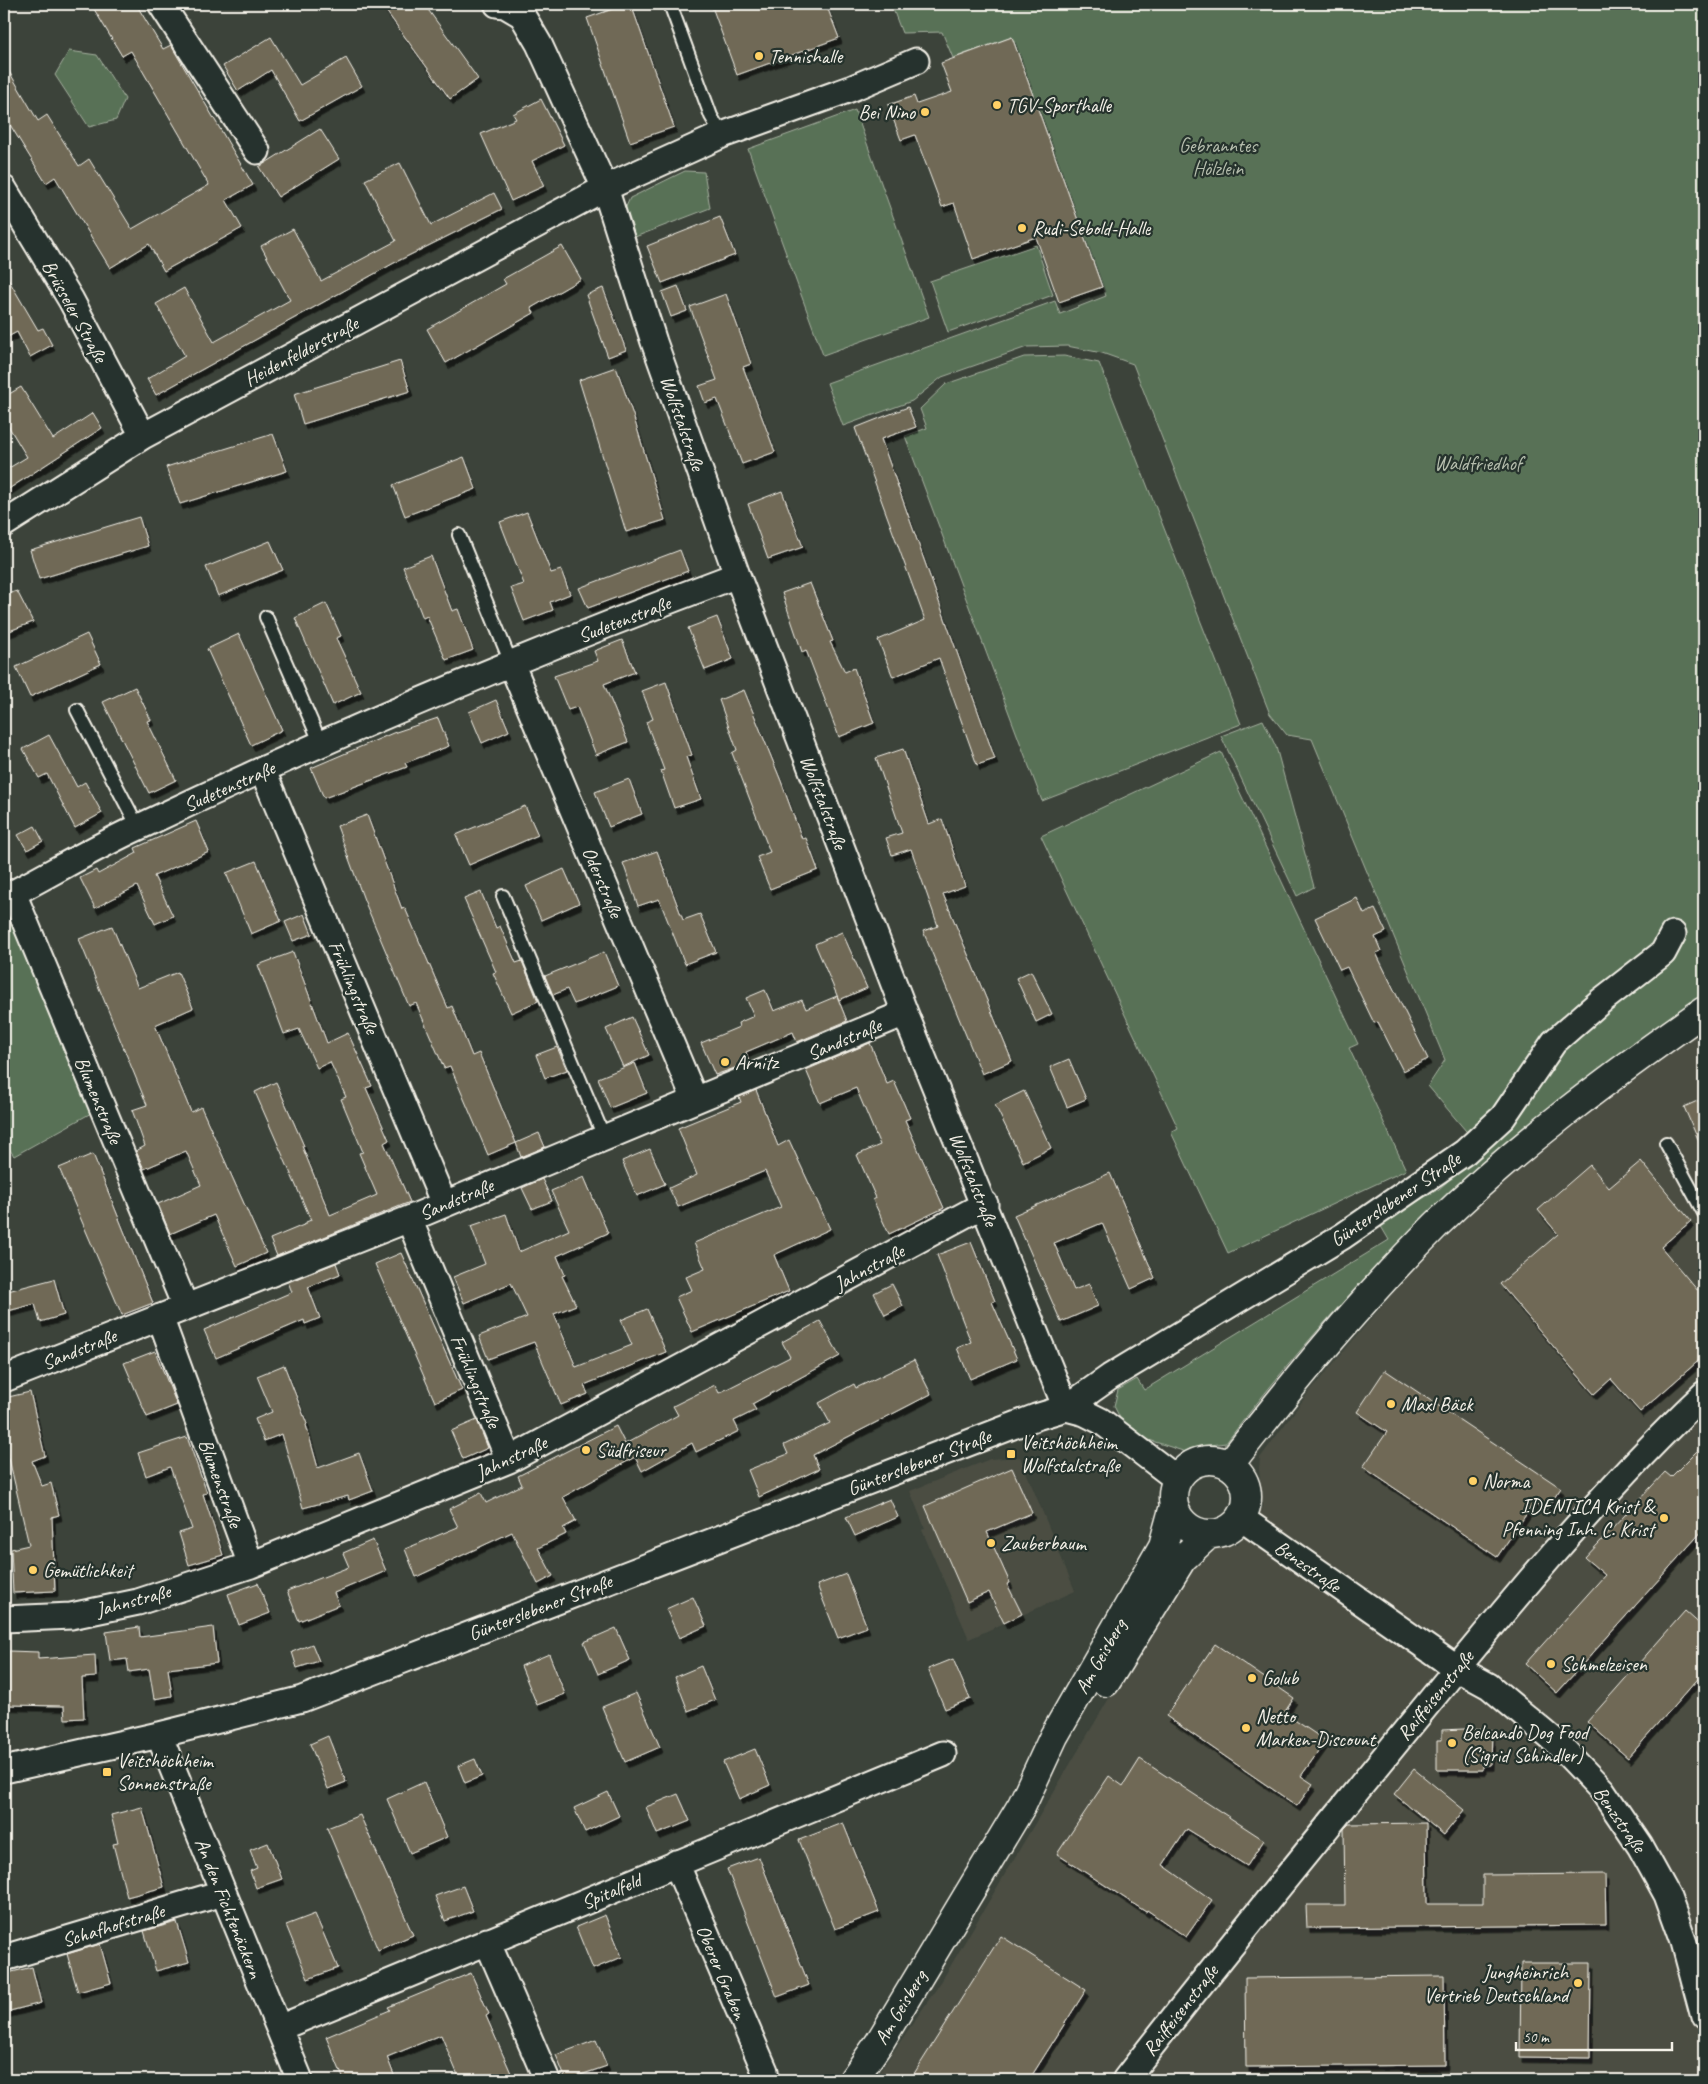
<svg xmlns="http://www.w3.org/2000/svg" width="1708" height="2084" font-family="Caveat,sans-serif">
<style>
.built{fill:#4b4e43}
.green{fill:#587157;stroke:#a6b1a0}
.building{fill:#6f6957;stroke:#f4f1e8;filter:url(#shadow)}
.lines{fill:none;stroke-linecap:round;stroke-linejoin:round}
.service-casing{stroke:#f4f1e8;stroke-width:16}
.minor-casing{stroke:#f4f1e8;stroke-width:29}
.tertiary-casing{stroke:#f4f1e8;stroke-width:31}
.service{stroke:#26332d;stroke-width:12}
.minor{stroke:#26332d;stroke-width:25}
.tertiary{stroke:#26332d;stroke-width:28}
.poi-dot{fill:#ffd166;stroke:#26332d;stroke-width:2}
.labels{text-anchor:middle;stroke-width:4.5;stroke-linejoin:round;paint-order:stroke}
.poi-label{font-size:20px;fill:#f4f1e8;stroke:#26332d;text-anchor:start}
.park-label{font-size:20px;fill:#b6beae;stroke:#26332d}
.street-label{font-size:20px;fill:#f4f1e8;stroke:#26332d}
</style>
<defs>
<filter id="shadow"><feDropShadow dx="3" dy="5.5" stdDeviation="0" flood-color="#0009"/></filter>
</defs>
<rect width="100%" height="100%" fill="#3c433a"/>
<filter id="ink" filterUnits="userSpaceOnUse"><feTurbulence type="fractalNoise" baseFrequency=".02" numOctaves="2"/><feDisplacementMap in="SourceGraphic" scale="10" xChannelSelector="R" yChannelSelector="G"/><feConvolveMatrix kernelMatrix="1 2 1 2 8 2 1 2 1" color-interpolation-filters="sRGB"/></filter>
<g filter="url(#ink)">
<path class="built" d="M1704,1026V2080H874L941,1982L1197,1550L1217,1549L1238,1544L1263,1507L1259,1469L1260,1458L1309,1392L1405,1279L1507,1177L1634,1074Z
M1020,1457L1075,1591L969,1639L922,1530L925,1528L910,1491L990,1459Z"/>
<path class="green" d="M891,4H1704V994C1630,1046 1555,1099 1487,1159C1391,1245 1304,1340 1226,1443L1201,1446L1186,1452L1149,1440L1124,1426L1114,1406L1118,1390L1137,1379L1144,1390L1389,1240L1379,1223L1439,1189L1482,1150L1428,1086L1445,1060L1312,739L1287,735L1270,714L1133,364L1102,353L1067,346L1027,347L942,377L912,401L843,426L827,383L1055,301L1060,314L1106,296L1012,37L953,58L942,32L902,33Z
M69,51L97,55L125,99L116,120L89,127L55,75Z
M855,110L929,317L823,355L748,149Z
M685,171L704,172L710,208L635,237L625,209L630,198Z
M1036,245L1053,295L948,332L930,281Z
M1064,356L1099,363L1241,724L1042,801L905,436L927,428L920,409L946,384L1024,357Z
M1263,720L1276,747L1314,887L1297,896L1221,736Z
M1221,752L1358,1044L1349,1048L1406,1170L1228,1253L1171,1132L1178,1128L1041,836Z
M7,914L93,1112L14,1156L4,1141V915Z"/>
<path class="building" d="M91,4H136L163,49L171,45L175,52L253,185L226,200L242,228L164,271L149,244L110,268L55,177L46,183L4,115V63L38,121L47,115L79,166L89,159L132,229L209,185L131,51L122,56Z
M381,4H424L478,79L450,99Z
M627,4H631L674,127L630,142L587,18Z
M711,4H826L839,38L737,75Z
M271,37L300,85L346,58L362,86L300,121L271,70L238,91L223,66Z
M1012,37L1102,287L1059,302L1036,237L973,259L954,203L942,207L915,135L901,140L888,105L914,96L917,104L952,92L941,63Z
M541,99L564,145L532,161L544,186L511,201L481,134L516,119L513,114Z
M320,129L339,159L278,197L259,167Z
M400,163L431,225L494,193L502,209L394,263L156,395L147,379L185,356L156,304L184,288L214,342L290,300L261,246L293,229L321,281L396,241L365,180Z
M720,217L735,255L662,283L647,246Z
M562,246L581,279L531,308L534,313L446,363L427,329L506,284L503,279Z
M4,272L38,330L43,328L52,345L30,357L17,332L4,339Z
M678,286L687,311L671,317L662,292Z
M603,288L626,350L608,357L586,295Z
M726,294L751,364L743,367L775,452L742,464L717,399L705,403L699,386L717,380L690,307Z
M400,361L410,391L303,424L294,394Z
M616,367L633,415L665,520L626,532L579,380Z
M21,387L53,439L93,413L102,428L4,492V471L27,457L4,419V397Z
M908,407L916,427L881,439L995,759L977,765L939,658L893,677L878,640L925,620L855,428Z
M273,434L287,471L180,504L166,467Z
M464,457L476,489L405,516L393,485Z
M782,491L803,547L768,559L748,504Z
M527,512L551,573L561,570L570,594L550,602L553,610L524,621L511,588L524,584L500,522Z
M139,517L148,546L39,579L30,550Z
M270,541L283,570L218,596L206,567Z
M680,550L688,571L588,608L579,588Z
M431,556L452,611L458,609L473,650L446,660L427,616L423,618L403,567Z
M810,583L833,641L830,642L845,672L854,668L874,723L839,737L806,650L802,652L782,593Z
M17,591L33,622L4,633V595Z
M326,603L341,636L336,638L361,692L333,705L295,618Z
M717,617L733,659L705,670L688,628Z
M87,634L101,664L30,697L16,667Z
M239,634L282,730L251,745L207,649Z
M622,640L635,672L604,684L628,742L596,755L577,707L568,710L554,676L598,661L594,651Z
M666,682L692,755L686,757L701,799L674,808L661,771L664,770L646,722L653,719L642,691Z
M135,687L151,720L147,721L176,780L149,793L103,702Z
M744,690L781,781L802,839L806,838L818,870L770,889L757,857L770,852L732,753L737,750L719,700Z
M496,700L509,731L482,743L469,712Z
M438,718L449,746L405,763L407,767L324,798L311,768L393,733Z
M49,735L77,787L85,782L102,813L75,828L47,774L39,778L23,749Z
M903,749L929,824L942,819L965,886L943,894L1012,1061L982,1074L923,931L938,926L911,849L892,855L886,838L902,833L876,758Z
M629,779L642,814L609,827L595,792Z
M525,806L538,835L469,865L456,835Z
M367,815L402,909L405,908L448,1008L452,1006L472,1056L479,1053L516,1143L488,1155L450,1066L444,1068L416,1003L409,1006L364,900L337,826Z
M196,821L209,852L154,876L173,916L155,924L137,886L95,908L80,878L96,870L98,874L137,853L135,848Z
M35,826L43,841L27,850L18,835Z
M657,851L683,920L700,914L716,952L685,964L659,899L638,906L623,863Z
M256,861L281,921L251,934L226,873Z
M564,869L579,903L541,920L526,886Z
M481,892L496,928L500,926L516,963L522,961L538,1001L511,1013L493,973L496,972L464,899Z
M1357,898L1364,914L1375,909L1386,932L1375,937L1381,951L1376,953L1428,1059L1403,1071L1378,1022L1374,1023L1347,967L1340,970L1315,918Z
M304,914L312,934L293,941L285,922Z
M112,926L138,988L178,972L193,1008L155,1025L191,1112L201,1107L266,1253L237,1266L214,1215L170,1234L158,1204L201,1185L186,1151L144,1169L136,1151L145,1146L132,1110L147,1105L79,939Z
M842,932L867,988L839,1000L815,944Z
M293,952L327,1043L348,1033L372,1086L366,1088L389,1140L384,1143L410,1202L277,1256L270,1239L306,1224V1222L311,1220L255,1092L276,1082L304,1146H302L330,1215L377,1195L359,1153L363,1152L341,1099L346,1097L330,1062L317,1068L299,1029L284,1034L258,965Z
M604,952L618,986L574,1004L567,989L553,995L545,976Z
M1031,971L1052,1014L1036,1022L1016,978Z
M765,990L774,1011L802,1000L806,1009L837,996L847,1021L797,1042L793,1032L746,1052L749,1061L746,1064L715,1075L701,1043L739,1027L738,1023L754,1016L746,998Z
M632,1017L649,1055L623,1067L606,1029Z
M870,1043L887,1084L894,1081L910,1118L905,1120L944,1208L889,1234L873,1200L876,1198L857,1155L880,1145L856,1088L820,1103L806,1070Z
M557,1047L567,1070L545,1078L536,1055Z
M1069,1059L1086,1099L1067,1107L1050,1067Z
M635,1063L647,1093L610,1108L598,1078Z
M756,1090L778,1146L789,1140L830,1229L774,1255L789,1291L692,1332L676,1297L692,1290L686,1277L705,1269L694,1243L781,1207L765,1171L678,1207L669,1188L697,1175L678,1128L741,1102L739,1097Z
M1024,1091L1051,1148L1023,1162L995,1105Z
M1704,1098V1153L1684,1107Z
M539,1133L545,1147L521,1157L516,1143Z
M650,1149L665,1184L637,1196L622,1161Z
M93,1154L153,1303L122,1315L59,1168Z
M1641,1161L1691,1221L1661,1247L1704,1298V1356L1640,1412L1611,1379L1594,1394L1500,1284L1558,1234L1538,1210L1590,1165L1609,1188Z
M1110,1173L1155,1278L1131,1289L1102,1223L1054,1243L1074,1290L1089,1284L1098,1306L1061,1322L1014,1215Z
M584,1177L608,1233L557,1256L565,1275L562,1276L576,1305L554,1314L576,1367L632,1345L621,1320L647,1309L666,1352L584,1385L588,1394L561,1405L534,1342L488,1359L479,1336L527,1317L511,1283L464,1303L453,1277L485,1264L471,1226L506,1214L519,1252L569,1230L551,1191Z
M542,1179L552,1201L532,1209L522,1188Z
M971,1242L995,1301L992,1302L1017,1359L970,1379L957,1348L971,1342L937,1255Z
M401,1253L462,1390L435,1402L375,1264Z
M336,1263L340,1274L308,1287L320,1318L305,1324L304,1320L216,1358L204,1330L292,1292L288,1282Z
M54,1279L64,1315L40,1322L35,1304L4,1312V1292Z
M892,1284L903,1306L885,1315L874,1293Z
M820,1321L840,1356L752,1404L756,1410L734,1421L739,1431L696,1452L692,1443L642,1471L635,1457L563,1497L576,1521L563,1528L566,1534L538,1548L553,1576L538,1584L512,1532L416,1577L405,1549L458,1527L449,1509L481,1493L486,1503L522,1485L518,1476L616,1426L625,1444L678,1415L673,1406L715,1385L719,1393L790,1357L782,1342Z
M155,1351L177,1405L147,1417L124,1363Z
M914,1360L931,1394L813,1455L819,1469L759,1497L748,1470L788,1454L784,1445L830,1423L819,1403L854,1384L856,1388Z
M284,1365L307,1424L306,1425L318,1468L359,1453L373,1491L349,1500L348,1496L303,1508L282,1434L264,1441L255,1419L272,1412L257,1376Z
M1385,1370L1561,1488L1545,1511L1534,1503L1497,1557L1363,1467L1387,1432L1357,1412Z
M30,1392L45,1456L32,1461L42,1486L51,1483L59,1515L52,1517L55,1591L13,1593L11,1549L29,1545L4,1437V1398Z
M477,1420L488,1448L463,1459L451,1431Z
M187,1437L207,1493L203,1494L223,1555L189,1565L179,1533L192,1529L170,1467L146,1476L138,1453Z
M1704,1444V1529L1557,1693L1525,1664L1605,1575L1585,1558L1665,1472L1671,1477Z
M1012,1468L1032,1513L987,1532L1010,1583L1007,1584L1022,1614L1004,1623L989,1592L967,1602L925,1506Z
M890,1499L898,1517L855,1536L846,1517Z
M373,1540L386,1571L334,1593L339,1605L299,1621L287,1591L349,1567L343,1553Z
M846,1574L867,1627L838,1638L817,1585Z
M258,1583L270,1613L239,1625L228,1594Z
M693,1597L706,1626L679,1638L666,1609Z
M1685,1611L1704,1628V1672L1628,1758L1587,1722Z
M139,1627L140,1637L213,1627L217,1663L168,1669L172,1696L154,1699L149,1669L129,1672L127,1659L110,1661L106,1632Z
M616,1628L630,1660L598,1674L584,1642Z
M312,1644L319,1661L297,1668L292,1652Z
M1215,1644L1294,1698L1284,1713L1326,1741L1301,1776L1313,1784L1297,1806L1166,1716Z
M9,1651L38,1652V1659L95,1655L96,1677L82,1678L84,1718L65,1719L64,1706L8,1705Z
M549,1654L565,1694L537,1705L521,1666Z
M953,1659L970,1699L945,1709L928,1669Z
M701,1666L715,1700L688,1711L675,1677Z
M636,1693L660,1747L625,1762L602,1707Z
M1464,1729L1492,1730L1491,1765H1483V1770H1437V1740H1442V1730Z
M328,1736L346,1782L328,1789L310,1744Z
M755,1749L770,1785L739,1799L723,1762Z
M475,1759L482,1776L465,1783L458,1766Z
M1140,1759L1264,1840L1247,1866L1187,1829L1163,1865L1212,1900L1186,1937L1147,1910L1146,1912L1057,1854L1109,1776L1123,1786Z
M1414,1769L1464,1810L1444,1835L1394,1794Z
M424,1782L447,1837L410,1853L387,1799Z
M608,1792L619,1816L585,1832L574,1808Z
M678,1794L690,1821L657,1834L646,1807Z
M142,1807L164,1887L127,1897L113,1844L118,1843L111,1815Z
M360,1815L413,1935L378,1950L327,1828Z
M843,1823L879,1912L835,1929L799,1840Z
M1426,1823L1427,1904H1483V1875L1605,1874L1606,1925L1307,1928L1306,1905H1345L1344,1829L1349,1824Z
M268,1843L282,1879L256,1888L250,1871L257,1868L250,1850Z
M759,1857L809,1985L777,1997L727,1869Z
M463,1886L473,1911L445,1921L435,1896Z
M315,1914L338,1968L308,1979L286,1925Z
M605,1915L622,1957L593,1969L576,1927Z
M177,1922L189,1962L156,1971L144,1931Z
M1001,1936L1086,1990L1029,2080H910Z
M100,1944L111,1983L78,1992L67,1954Z
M1521,1963H1591L1590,2058L1520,2057Z
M32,1967L41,2003L6,2012L4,2002V1974Z
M471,1973L489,2014L486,2016L514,2080H460L441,2035L387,2057L396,2080H344L326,2037L390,2010L388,2007Z
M1444,1976L1445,2065L1246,2067L1245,1978Z
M596,2040L607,2066L566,2080L556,2055Z"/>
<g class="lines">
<defs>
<path id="service" d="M670,4L711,116L722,135
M459,535L511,663
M266,617L321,744
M77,710L138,827
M503,896L604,1137
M1666,1143L1704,1213"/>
<path id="minor" d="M161,4L257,151
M497,4L505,5L522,15L539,44L605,188L654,342L737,575L905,1013L1066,1408
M4,189L71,300L143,436
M4,524L143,436L605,188L722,135L850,89L916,61
M511,663L695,1100
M263,771L444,1204
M13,893L185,1306
M4,898C49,875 93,848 139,827C334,734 534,651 737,575
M409,1219L509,1460
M160,1317L251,1565
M4,1379L409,1219L905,1013
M1066,1408L1085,1413L1101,1421L1177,1479
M1241,1518L1456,1668L1489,1686L1557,1743L1602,1790L1640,1846L1667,1895L1684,1942L1704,2017
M4,1619L71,1616L138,1602L251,1565L509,1460L985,1204
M159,1735L300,2080
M4,1770L159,1735L302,1699L1036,1417L1066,1408L1110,1377L1343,1236L1465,1152L1503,1117L1554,1042L1601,1001L1663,953L1673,934
M676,1863L765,2071L766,2080
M487,1941L547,2080
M4,1958L222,1893
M279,2028L943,1754
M1125,2080C1217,1961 1313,1845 1408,1728C1502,1613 1596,1496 1704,1394"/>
<path id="tertiary" d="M1173 1497a37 37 0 1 1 74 0a37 37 0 1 1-74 0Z
M1229,1465C1294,1382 1361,1300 1436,1225C1518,1145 1611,1076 1704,1011
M1106,1682L1182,1559L1209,1534
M853,2080L879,2043L1022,1805L1054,1736L1163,1546L1174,1506"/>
</defs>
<use href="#service" class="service-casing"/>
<use href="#minor" class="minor-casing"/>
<use href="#tertiary" class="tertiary-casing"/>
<use href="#service" class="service"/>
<use href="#minor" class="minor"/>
<use href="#tertiary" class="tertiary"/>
</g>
</g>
<g class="poi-dot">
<circle cx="759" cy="56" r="5"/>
<circle cx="997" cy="105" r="5"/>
<circle cx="925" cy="112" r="5"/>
<circle cx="1022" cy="228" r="5"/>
<circle cx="725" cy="1062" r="5"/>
<circle cx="1391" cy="1404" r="5"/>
<circle cx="586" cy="1450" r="5"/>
<rect x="1006" y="1449" width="10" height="10" rx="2.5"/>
<circle cx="1473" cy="1481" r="5"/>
<circle cx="1664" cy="1518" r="5"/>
<circle cx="991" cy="1543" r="5"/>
<circle cx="33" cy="1570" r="5"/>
<circle cx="1551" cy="1664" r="5"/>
<circle cx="1252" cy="1678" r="5"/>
<circle cx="1246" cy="1728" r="5"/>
<circle cx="1452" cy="1743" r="5"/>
<rect x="102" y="1767" width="10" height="10" rx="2.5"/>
<circle cx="1578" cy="1983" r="5"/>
</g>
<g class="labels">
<g class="poi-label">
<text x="769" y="63">Tennishalle</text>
<text x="1007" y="112">TGV-Sporthalle</text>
<text x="915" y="119" text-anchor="end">Bei Nino</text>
<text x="1032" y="235">Rudi-Sebold-Halle</text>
<text x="735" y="1069">Arnitz</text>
<text x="1401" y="1411">Maxl Bäck</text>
<text x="1021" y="1449">Veitshöchheim<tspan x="1021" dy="23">Wolfstalstraße</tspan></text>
<text x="596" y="1457">Südfriseur</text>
<text x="1483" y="1488">Norma</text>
<text x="1654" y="1513" text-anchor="end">IDENTICA Krist &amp;<tspan x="1654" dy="23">Pfenning Inh. C. Krist</tspan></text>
<text x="1001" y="1550">Zauberbaum</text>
<text x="43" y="1577">Gemütlichkeit</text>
<text x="1561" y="1671">Schmelzeisen</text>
<text x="1262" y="1685">Golub</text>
<text x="1256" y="1723">Netto<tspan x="1256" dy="23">Marken-Discount</tspan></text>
<text x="1462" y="1739">Belcando Dog Food<tspan x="1462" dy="23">(Sigrid Schindler)</tspan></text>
<text x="117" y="1767">Veitshöchheim<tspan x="117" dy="23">Sonnenstraße</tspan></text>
<text x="1568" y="1979" text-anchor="end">Jungheinrich<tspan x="1568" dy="23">Vertrieb Deutschland</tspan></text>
</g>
<g class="park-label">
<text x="1218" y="152">Gebranntes<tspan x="1218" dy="23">Hölzlein</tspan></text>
<text x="1478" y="470">Waldfriedhof</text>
</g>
<g class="street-label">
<text transform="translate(75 311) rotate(61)" y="7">Brüsseler Straße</text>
<text transform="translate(301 351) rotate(-28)" y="7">Heidenfelderstraße</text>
<text transform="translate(683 423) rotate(71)" y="7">Wolfstalstraße</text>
<text transform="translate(624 619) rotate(-21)" y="7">Sudetenstraße</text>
<text transform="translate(229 786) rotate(-24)" y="7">Sudetenstraße</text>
<text transform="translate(824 802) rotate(69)" y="7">Wolfstalstraße</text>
<text transform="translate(603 882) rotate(67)" y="7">Oderstraße</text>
<text transform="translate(354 987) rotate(67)" y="7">Frühlingstraße</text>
<text transform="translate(844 1039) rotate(-23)" y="7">Sandstraße</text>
<text transform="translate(99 1100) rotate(67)" y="7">Blumenstraße</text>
<text transform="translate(974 1179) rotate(68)" y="7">Wolfstalstraße</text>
<text transform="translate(456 1199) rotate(-23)" y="7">Sandstraße</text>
<text transform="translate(1395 1199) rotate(-34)" y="7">Günterslebener Straße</text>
<text transform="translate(869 1267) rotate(-28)" y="7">Jahnstraße</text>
<text transform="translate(79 1349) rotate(-22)" y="7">Sandstraße</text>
<text transform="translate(476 1381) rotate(67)" y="7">Frühlingstraße</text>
<text transform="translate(511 1457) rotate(-25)" y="7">Jahnstraße</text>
<text transform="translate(919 1462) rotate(-21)" y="7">Günterslebener Straße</text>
<text transform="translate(221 1483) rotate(70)" y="7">Blumenstraße</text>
<text transform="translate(1308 1566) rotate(35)" y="7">Benzstraße</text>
<text transform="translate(133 1600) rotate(-15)" y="7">Jahnstraße</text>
<text transform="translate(540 1607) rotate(-21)" y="7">Günterslebener Straße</text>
<text transform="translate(1100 1656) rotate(-60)" y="7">Am Geisberg</text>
<text transform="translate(1435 1695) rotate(-51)" y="7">Raiffeisenstraße</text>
<text transform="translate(1620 1819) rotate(55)" y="7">Benzstraße</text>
<text transform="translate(611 1891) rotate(-23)" y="7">Spitalfeld</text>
<text transform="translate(229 1908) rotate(68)" y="7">An den Fichtenäckern</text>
<text transform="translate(113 1925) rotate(-17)" y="7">Schafhofstraße</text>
<text transform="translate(722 1972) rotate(67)" y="7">Oberer Graben</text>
<text transform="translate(900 2007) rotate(-59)" y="7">Am Geisberg</text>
<text transform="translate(1180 2010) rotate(-52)" y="7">Raiffeisenstraße</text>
</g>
</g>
<rect width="1708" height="2084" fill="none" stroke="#26332d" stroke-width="20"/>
<rect x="10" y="10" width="1688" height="2064" fill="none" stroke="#f4f1e8" stroke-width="2" filter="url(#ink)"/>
<path d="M1516 2042v8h156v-8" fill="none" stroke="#f4f1e8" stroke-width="2.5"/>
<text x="1523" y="2042" font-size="15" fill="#f4f1e8" stroke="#26332d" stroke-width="4" paint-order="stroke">50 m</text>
</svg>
